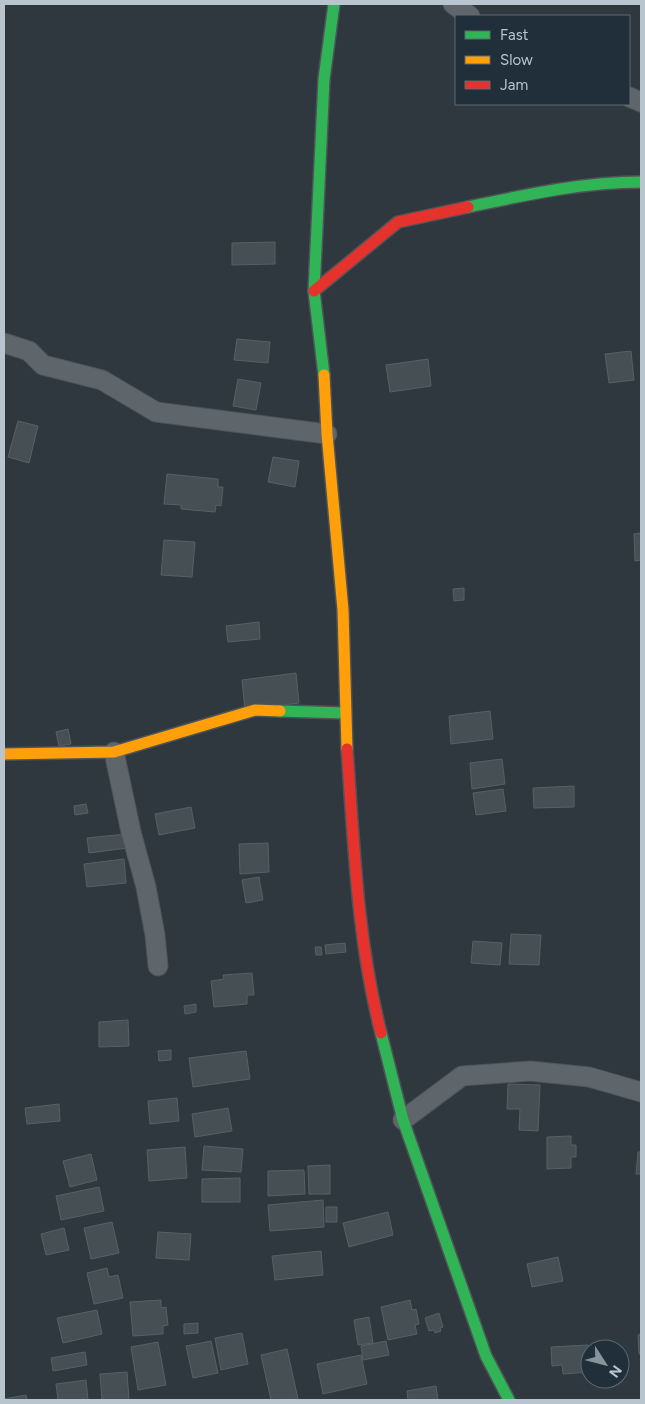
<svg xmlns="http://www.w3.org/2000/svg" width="645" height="1404" font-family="Figtree,sans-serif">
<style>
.building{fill:#464f54;stroke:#566065}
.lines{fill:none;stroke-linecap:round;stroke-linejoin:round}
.street-casing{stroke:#4d5458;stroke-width:21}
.fast-casing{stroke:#4d5458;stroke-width:14}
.slow-casing{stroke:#4d5458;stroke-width:14}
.jam-casing{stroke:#4d5458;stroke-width:14}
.street{stroke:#5f666b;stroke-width:19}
.fast{stroke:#30b455;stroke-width:11}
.slow{stroke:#ff9f0a;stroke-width:11}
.jam{stroke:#e5322d;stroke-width:11}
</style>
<rect width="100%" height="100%" fill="#2e383e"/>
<path class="building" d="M275,242V264L232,265V243Z
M237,339L270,342L268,363L234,360Z
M631,351L634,380L609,383L605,354Z
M428,359L431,386L390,392L386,365Z
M238,379L261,383L256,410L233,406Z
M18,421L38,426L29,463L8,457Z
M273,457L299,461L295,487L268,482Z
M167,474L218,479V487H223L221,506L216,505L215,512L181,509V505L164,504Z
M641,533V560L635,561L634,534Z
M164,540L195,542L192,577L161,575Z
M464,588V600L454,601L453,589Z
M259,622L260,639L228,642L226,626Z
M296,673L299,703L245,710L242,680Z
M490,711L493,739L451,744L449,716Z
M68,729L71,744L59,746L56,732Z
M502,759L505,784L472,789L470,763Z
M574,786V807L534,808L533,788Z
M503,789L506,811L476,815L473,793Z
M86,804L88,813L75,815L74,806Z
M191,807L195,828L159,835L155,814Z
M126,834L127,848L89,853L87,838Z
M268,843L269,872L240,874L239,844Z
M124,859L126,883L87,887L84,864Z
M259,877L263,900L246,903L242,880Z
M511,934L541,935L539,965L509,964Z
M473,941L502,943L500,965L471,963Z
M345,943L346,952L326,954L325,945Z
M315,947H321L322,955H316Z
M252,973L254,995H247V1004L214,1007L211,981L224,979L223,975Z
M196,1004V1012L185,1014L184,1006Z
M128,1020L129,1046L99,1047V1022Z
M171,1050V1060L159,1061L158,1051Z
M246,1051L250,1079L193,1087L189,1058Z
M508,1084L540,1085L538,1131L519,1130L520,1109H507Z
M177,1098L179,1121L150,1124L148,1101Z
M59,1104L60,1121L27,1124L25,1108Z
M228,1108L232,1131L195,1137L192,1114Z
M571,1136V1145H576V1157H571V1168L547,1169V1137Z
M204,1146L243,1149L241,1172L202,1170Z
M185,1147L187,1178L149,1181L147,1150Z
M638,1152H641V1174H636Z
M91,1154L97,1180L70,1187L63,1161Z
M330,1165V1194H309L308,1166Z
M304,1170L305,1194L268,1196V1171Z
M240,1178V1202H202V1179Z
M99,1187L104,1211L61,1220L56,1196Z
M323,1200L324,1227L270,1231L268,1205Z
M326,1207H337V1222H326Z
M388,1212L393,1235L349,1247L343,1223Z
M112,1222L119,1253L91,1259L84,1228Z
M64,1228L69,1250L46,1255L41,1234Z
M158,1232L191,1234L189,1260L156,1258Z
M321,1251L323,1275L275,1280L272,1256Z
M558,1257L563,1281L532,1287L527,1264Z
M107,1268L109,1277L118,1275L123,1298L94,1304L87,1273Z
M161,1300V1308L166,1307L168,1325L163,1326V1334L133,1336L130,1302Z
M410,1300L412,1310L416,1309L419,1324L415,1325L417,1334L388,1340L381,1307Z
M97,1310L102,1334L63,1343L57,1318Z
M439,1313L443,1327L440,1328L441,1331L435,1333L434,1330L429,1331L425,1318Z
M369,1317L373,1343L358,1345L354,1320Z
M198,1323V1333L184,1334V1324Z
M242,1333L248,1364L221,1370L215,1338Z
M641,1334V1354H639L638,1335Z
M211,1341L218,1373L193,1378L186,1346Z
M386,1341L389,1355L363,1360L361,1346Z
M158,1342L166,1385L138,1390L131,1347Z
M588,1345L590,1372L563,1374L562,1365L552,1366L551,1347Z
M287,1349L298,1399L271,1400L261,1355Z
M85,1352L87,1365L53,1371L51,1358Z
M361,1355L367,1384L323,1394L317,1364Z
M127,1372L129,1400H102L100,1374Z
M86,1380L88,1400H58L56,1384Z
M436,1386L438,1400H408L407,1391Z
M26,1395L27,1400H4V1399Z"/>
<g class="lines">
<defs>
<path id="street" d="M453,4L470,16
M629,97L641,102
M4,343L29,351L43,365L102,380L156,412L327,434
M114,752L131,832L146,887L155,935L158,966
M403,1120L462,1076L530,1071L589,1077L641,1092"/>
<path id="fast" d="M468,207C525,195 583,182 641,182
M324,375L314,291L324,79L334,4
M280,711L345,713
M381,1033L403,1120L486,1356L509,1400"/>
<path id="slow" d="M324,375L327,434L343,610L347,749
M4,754L114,752L255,710L280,711"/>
<path id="jam" d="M314,291L398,222L468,207
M347,749C354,844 357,940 381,1033"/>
</defs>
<use href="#street" class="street-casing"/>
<use href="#fast" class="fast-casing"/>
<use href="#slow" class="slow-casing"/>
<use href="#jam" class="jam-casing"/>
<use href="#street" class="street"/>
<use href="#fast" class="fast"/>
<use href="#slow" class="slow"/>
<use href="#jam" class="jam"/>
</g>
<rect width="645" height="1404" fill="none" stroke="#b9c5ce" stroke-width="10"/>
<rect x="455" y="15" width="175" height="90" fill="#202f3a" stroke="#5d6b75"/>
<rect x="465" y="31" width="25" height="8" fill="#30b455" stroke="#5d6b75"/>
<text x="500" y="40" font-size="15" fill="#b9c5ce">Fast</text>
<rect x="465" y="56" width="25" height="8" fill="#ff9f0a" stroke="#5d6b75"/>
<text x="500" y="65" font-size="15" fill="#b9c5ce">Slow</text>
<rect x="465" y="81" width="25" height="8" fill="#e5322d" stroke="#5d6b75"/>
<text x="500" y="90" font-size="15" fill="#b9c5ce">Jam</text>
<g transform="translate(605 1364) rotate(126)"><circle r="24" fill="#202f3a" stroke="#5d6b75"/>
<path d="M0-4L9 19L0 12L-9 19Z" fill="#88949c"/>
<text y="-8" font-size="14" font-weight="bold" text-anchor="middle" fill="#b9c5ce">N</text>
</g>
</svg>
